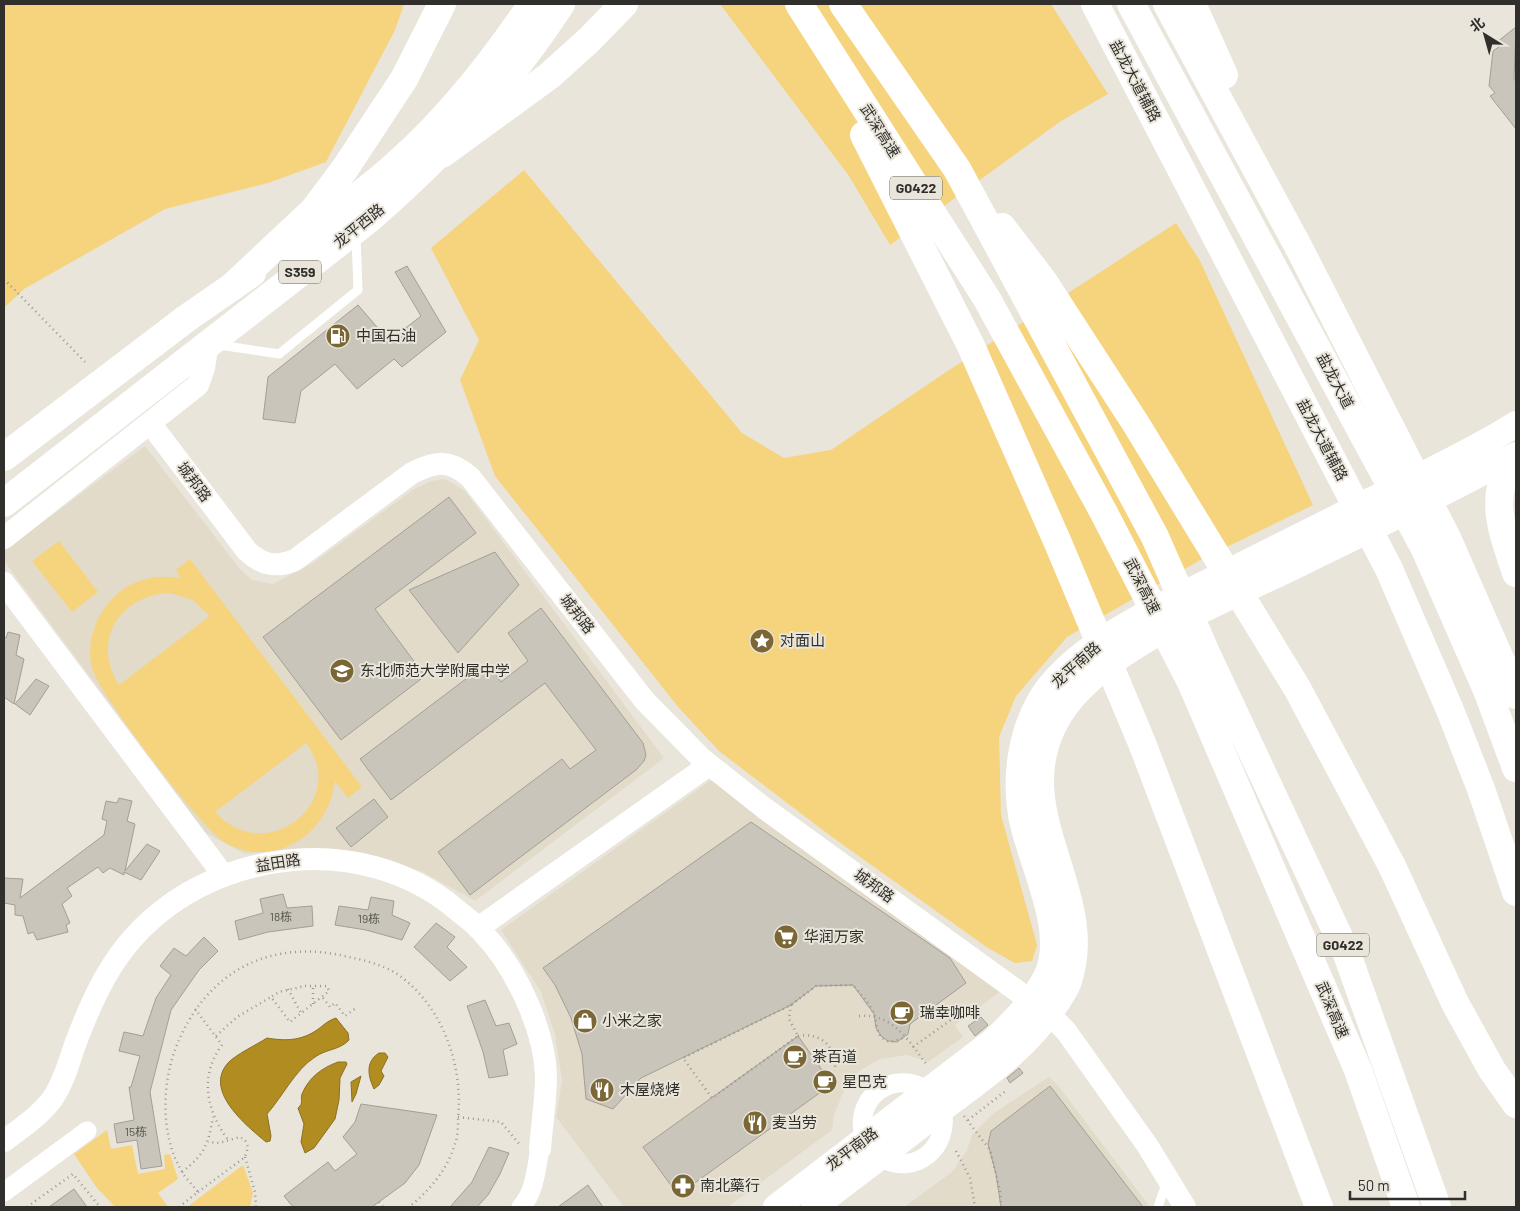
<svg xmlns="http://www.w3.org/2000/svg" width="1520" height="1211" font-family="Barlow,'Noto Sans SC',sans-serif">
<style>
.built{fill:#e2dbca}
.green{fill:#f6d37d;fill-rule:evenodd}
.water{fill:#b18c21;stroke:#8a7024}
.building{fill:#cac5bb;stroke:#a39f95}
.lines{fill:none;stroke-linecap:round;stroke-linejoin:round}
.path{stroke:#9a9890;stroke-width:2.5;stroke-dasharray:1 4;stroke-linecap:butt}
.service{stroke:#fff;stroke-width:9}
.minor{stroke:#fff;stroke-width:19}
.tertiary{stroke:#fff;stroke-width:22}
.secondary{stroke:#fff;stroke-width:26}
.primary{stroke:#fff;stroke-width:28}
.trunk{stroke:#fff;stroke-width:28}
.motorway{stroke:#fff;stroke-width:28}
.labels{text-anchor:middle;stroke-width:4;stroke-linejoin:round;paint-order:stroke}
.number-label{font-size:12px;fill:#56544f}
.shield{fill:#e9e5db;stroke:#686660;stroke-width:1}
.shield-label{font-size:14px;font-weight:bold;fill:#302f2b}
.street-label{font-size:15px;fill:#302f2b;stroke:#e9e5db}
.poi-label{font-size:15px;fill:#302f2b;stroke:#e9e5db;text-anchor:start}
</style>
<rect width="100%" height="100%" fill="#e9e5db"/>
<path class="built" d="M145,446L240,569L252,580L273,584L313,563L414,489L431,481L445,479L465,491L664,758L475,901L423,872L365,854L305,848L245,854L206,833L4,561V551Z
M711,780L1005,988L955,1025L963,1037L928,1062L907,1055L880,1059L859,1071L846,1086L834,1114L832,1130L728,1207H624L556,1117L562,1081L555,1034L541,992L501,930Z
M1049,1077L1057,1084L1150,1207H904L952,1172L967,1150L972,1135L994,1113Z"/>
<path class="green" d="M4,4H404L395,30L326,162L268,183L165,209L24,289L4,308Z
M720,4H1051L1108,94L1061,121L890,245L849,176Z
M524,170L742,433L784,458L831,450L943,374L1176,223L1200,261L1313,505L1202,559L1067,637L1016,696L999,737L1001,815L1037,945L1032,961L1015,963L988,948L832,837L719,751L679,708L495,476L460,380L479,340L431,248Z
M59,541L98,592L72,612L32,561Z
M190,559L362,787L348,798L335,781C329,834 274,871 224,842C202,829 98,693 92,668C86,643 95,617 112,599C130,579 157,574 181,578L176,570ZM170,593L193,600L210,616L119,685C91,641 119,595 170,593ZM306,743C350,800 268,869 215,812Z
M107,1130L111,1149L132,1145L138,1174L165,1169L164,1155L170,1154L178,1179L158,1193L168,1207H115L97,1188L74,1154Z
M243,1165L253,1193L250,1207H187Z"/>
<path class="water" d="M336,1018L348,1033L349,1040C340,1050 326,1049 315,1057C295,1070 283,1096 267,1114L271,1136L270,1141L266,1142C247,1126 203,1091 228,1063C235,1055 256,1045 267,1038C285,1041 301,1041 317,1030C324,1025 327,1021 336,1018Z
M379,1053H385L388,1057L381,1071L384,1076L379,1085L374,1089C368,1076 365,1062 379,1053Z
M338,1062H346L347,1064L340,1078L339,1100L335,1119L314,1148L305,1153L301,1142L304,1124L298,1108C304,1103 300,1100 302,1094C309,1077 322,1068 338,1062Z
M361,1076L356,1094L352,1102L351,1082Z"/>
<path class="building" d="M1516,27L1514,79L1516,82V129L1490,96L1495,93L1489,86L1493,51L1500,46L1497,42Z
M407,266L446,332L402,367L394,359L357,389L335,364L301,391L295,423L263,419L268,377L358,305L389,341L421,316L395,272Z
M449,497L476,533L375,609L425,676L341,740L263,637Z
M495,552L519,585L458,653L409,590Z
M541,608L643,743L646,755L644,761L636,770L470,895L438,852L562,759L570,769L596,750L545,683L391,800L360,759L487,663L501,682L528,661L508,633Z
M8,632L20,635L16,655L24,659L14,704L4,697V637L6,638Z
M36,679L49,686L30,715L15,704Z
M119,798L132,801L127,821L135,824L125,871L147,844L160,851L141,880L124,872V875L110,868L103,873L98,867L67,888L72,896L62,904L70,923L66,925L68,932L37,940L33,932L28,934L23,916L15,915V905L4,903V878L23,879L20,898L104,835L107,821L102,819L106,801L117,803Z
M374,799L388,817L351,847L336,828Z
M751,822L950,958L966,983L910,1024L908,1034L897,1042L888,1041L881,1036L876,1028L874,1014L853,985L816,986L791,1005L641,1078L613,1109L586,1099L582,1054L571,1018L555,985L543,968Z
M283,894L287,908L312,906L313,926L268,932L239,940L235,921L263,913L260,899Z
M371,897L394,901L392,915L410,923L402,940L366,930L335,925L339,906L368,910Z
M436,923L455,937L447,947L467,967L450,981L414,947Z
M204,937L218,951L199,970L171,1010L150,1092L162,1166L141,1169L137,1140L117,1143L114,1124L134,1120L129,1087H131L140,1056L119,1051L124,1032L143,1036L156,998L171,975L160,966L174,948L186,956Z
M485,1000L496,1026L509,1023L517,1044L503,1050L508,1075L489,1078L483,1052L467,1006Z
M981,1017L988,1025L975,1036L968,1026Z
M798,1036L832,1084L678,1195L643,1147Z
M1019,1068L1023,1073L1010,1083L1007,1078Z
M1050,1086L1143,1207H1001L996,1174L988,1144L991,1131Z
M361,1104L437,1115L419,1165L405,1183L372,1207H293L284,1196L328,1162L335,1171L357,1154L343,1137L355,1122Z
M489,1147L509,1153L500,1174L488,1195L477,1207H450L472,1182Z
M588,1185L603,1207H558Z
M74,1189L87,1207H49Z"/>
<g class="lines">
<path class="path" d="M4,279L87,364
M305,986H327L329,991L290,1022L271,997L279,992Z
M288,989L301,1013
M323,998L330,1007L335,1003L345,1016L356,1008
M313,1004V985
M791,1005L789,1019L798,1036L712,1098L683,1058L791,1005L816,986L853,985C859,993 871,1004 874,1014C878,1025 875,1039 891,1042L906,1037
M195,1009L222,1045C199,1076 206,1111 229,1141
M859,1016C893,1013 909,1041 927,1065
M216,1036L237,1017L271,997
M798,1036C821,1032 837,1047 835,1071
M913,1047L955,1017
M964,1116L990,1150L1000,1191L1001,1207
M458,1117L501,1122L521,1146
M968,1120L1007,1090
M956,1151L970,1178L975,1207
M245,1157L255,1192L256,1207
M182,1172C205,1154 208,1145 213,1117
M198,1192L245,1157L248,1147L245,1140L240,1137L219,1143L208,1142
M379,1202L383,1207
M27,1207L73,1174L100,1207
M179,1207L198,1192C192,1184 184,1177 180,1168C161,1135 162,1085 175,1050C204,973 268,937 349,957C368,961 388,966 404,979C445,1012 463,1068 458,1118C458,1126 458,1136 455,1144C447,1170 430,1190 409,1207"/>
<path class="service" d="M219,345L279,354L358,290L356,236
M1158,1207L1167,1181"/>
<path class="minor" d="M865,1139C851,1099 893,1067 928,1091
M880,1157C914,1178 951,1147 942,1110
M4,1192L87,1131
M521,1207C535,1192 536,1169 540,1149"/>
<path class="tertiary" d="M150,423L247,551C262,565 276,568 295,560L412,473C436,461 449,459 470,477L645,701L701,758L764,808L1049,1014L1066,1031L1147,1145L1185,1207
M4,538L198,385L204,368L208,343
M4,583L224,876
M478,928L709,765
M4,1141C21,1128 40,1116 53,1098C65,1080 69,1061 76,1042C89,1008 104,973 127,945C205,849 361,828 457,910C465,917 476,924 483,933C515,967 544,1027 546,1075C546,1099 542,1124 540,1149"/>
<path class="secondary" d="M776,1207L993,1041C1013,1022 1033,1002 1046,977C1069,930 1029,862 1021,815C1015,778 1020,736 1039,702C1072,642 1180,597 1240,566C1294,539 1348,512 1402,485C1440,466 1480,447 1516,424
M814,1207C855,1176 897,1144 938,1112C981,1079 1026,1050 1056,1004C1060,998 1065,991 1068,984C1101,891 1002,811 1059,716C1100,648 1224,601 1295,566C1369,530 1443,494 1516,455"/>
<path class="primary" d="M1095,4L1389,569L1450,710L1481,789L1516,892
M285,250C324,221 364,194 400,161C451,116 494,60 532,4
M4,457L187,318L252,273
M1516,460C1485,493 1504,536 1516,573
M4,503L368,220C442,156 508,86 561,4"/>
<path class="trunk" d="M1131,4L1425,549L1487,690L1516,768
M1167,4L1299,248L1447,538L1516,695
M1192,4L1224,75
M442,154L549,76L589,40L624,4
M233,286L314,210L344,170L404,79L442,4"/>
<path class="motorway" d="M799,4L987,299L1104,513L1191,682L1358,1070L1406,1207
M843,4L957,169L1155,537L1207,655L1347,954L1437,1207
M864,135L971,346L1058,543L1142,743L1319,1207
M1002,227L1044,282L1136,424L1297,688L1392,866L1455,1003L1492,1070L1516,1104"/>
</g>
<defs>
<symbol id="fuel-disc" viewBox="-11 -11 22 22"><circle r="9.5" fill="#7b6736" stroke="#e9e5db"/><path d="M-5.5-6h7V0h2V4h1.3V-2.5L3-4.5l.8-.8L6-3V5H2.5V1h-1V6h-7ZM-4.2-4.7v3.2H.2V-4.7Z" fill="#fff"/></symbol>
<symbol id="sight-disc" viewBox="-11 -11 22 22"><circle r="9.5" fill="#7b6736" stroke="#e9e5db"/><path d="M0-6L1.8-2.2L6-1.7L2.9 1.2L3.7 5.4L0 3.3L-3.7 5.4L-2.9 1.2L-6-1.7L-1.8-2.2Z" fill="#fff"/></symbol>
<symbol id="school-disc" viewBox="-11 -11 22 22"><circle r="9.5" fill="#7b6736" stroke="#e9e5db"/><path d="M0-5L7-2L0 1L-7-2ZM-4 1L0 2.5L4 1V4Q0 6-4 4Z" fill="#fff"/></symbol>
<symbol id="supermarket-disc" viewBox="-11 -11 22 22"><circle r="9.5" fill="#7b6736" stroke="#e9e5db"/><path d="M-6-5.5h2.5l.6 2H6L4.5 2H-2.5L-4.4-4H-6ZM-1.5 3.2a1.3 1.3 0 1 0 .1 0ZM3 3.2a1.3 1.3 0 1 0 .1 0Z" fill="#fff"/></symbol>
<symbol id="cafe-disc" viewBox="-11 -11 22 22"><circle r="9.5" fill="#7b6736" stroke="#e9e5db"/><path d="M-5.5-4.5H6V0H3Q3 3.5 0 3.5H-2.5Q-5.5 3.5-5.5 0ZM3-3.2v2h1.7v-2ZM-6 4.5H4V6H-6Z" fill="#fff"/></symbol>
<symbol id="shop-disc" viewBox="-11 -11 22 22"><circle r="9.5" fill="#7b6736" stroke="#e9e5db"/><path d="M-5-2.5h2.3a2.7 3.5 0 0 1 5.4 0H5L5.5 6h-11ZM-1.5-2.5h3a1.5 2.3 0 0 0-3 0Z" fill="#fff"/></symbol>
<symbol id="restaurant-disc" viewBox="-11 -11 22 22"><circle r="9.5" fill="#7b6736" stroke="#e9e5db"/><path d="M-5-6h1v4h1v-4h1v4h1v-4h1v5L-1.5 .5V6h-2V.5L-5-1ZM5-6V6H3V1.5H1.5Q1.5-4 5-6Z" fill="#fff"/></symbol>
<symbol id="pharmacy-disc" viewBox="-11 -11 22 22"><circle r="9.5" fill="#7b6736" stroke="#e9e5db"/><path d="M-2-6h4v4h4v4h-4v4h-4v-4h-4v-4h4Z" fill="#fff"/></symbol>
</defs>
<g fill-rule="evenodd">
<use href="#fuel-disc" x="324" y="322" width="28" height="28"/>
<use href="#sight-disc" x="748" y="627" width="28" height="28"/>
<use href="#school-disc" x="328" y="657" width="28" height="28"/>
<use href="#supermarket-disc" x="772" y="923" width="28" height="28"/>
<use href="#cafe-disc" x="888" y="999" width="28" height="28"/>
<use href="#shop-disc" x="571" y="1007" width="28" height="28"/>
<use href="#cafe-disc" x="781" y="1043" width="28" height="28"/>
<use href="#cafe-disc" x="811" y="1068" width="28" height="28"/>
<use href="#restaurant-disc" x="588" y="1076" width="28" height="28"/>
<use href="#restaurant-disc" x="741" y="1109" width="28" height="28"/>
<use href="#pharmacy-disc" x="669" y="1172" width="28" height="28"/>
</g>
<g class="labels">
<g class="number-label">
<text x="281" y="921">18栋</text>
<text x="369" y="923">19栋</text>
<text x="136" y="1136">15栋</text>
</g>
<g class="shield">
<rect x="890" y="176.5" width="52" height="23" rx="4"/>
<rect x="279" y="260.5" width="42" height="23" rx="4"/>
<rect x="1317" y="933.5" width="52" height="23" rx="4"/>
</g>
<g class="shield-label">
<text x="916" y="193">G0422</text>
<text x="300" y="277">S359</text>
<text x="1343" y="950">G0422</text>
</g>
<g class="street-label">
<text transform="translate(1135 81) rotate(62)" y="5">盐龙大道辅路</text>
<text transform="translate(880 131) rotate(58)" y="5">武深高速</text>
<text transform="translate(359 226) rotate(-39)" y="5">龙平西路</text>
<text transform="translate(1335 381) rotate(62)" y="5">盐龙大道</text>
<text transform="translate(1322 440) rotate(62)" y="5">盐龙大道辅路</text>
<text transform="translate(194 482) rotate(53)" y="5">城邦路</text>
<text transform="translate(1142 586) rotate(63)" y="5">武深高速</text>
<text transform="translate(577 614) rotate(52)" y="5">城邦路</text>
<text transform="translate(1076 665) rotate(-42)" y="5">龙平南路</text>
<text transform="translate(278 863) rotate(-9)" y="5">益田路</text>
<text transform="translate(874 886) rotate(36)" y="5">城邦路</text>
<text transform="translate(1332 1010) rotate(67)" y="5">武深高速</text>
<text transform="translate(852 1149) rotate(-37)" y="5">龙平南路</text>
</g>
<g class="poi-label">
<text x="356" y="341">中国石油</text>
<text x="780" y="646">对面山</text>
<text x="360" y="676">东北师范大学附属中学</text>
<text x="804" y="942">华润万家</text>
<text x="920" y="1018">瑞幸咖啡</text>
<text x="602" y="1026">小米之家</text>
<text x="812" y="1062">茶百道</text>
<text x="842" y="1087">星巴克</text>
<text x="620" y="1095">木屋烧烤</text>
<text x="772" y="1128">麦当劳</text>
<text x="700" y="1191">南北藥行</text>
</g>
</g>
<rect width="1520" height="1211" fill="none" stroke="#302f2b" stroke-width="10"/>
<g transform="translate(1485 35) rotate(323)" stroke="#e9e5db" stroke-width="4" paint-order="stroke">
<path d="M0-4L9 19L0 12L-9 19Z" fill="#302f2b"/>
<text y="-8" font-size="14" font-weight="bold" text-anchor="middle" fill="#302f2b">北</text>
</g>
<path d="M1350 1191v8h115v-8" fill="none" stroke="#302f2b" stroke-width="2.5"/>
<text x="1358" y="1191" font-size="15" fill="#302f2b" stroke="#e9e5db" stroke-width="4" paint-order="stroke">50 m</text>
</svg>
